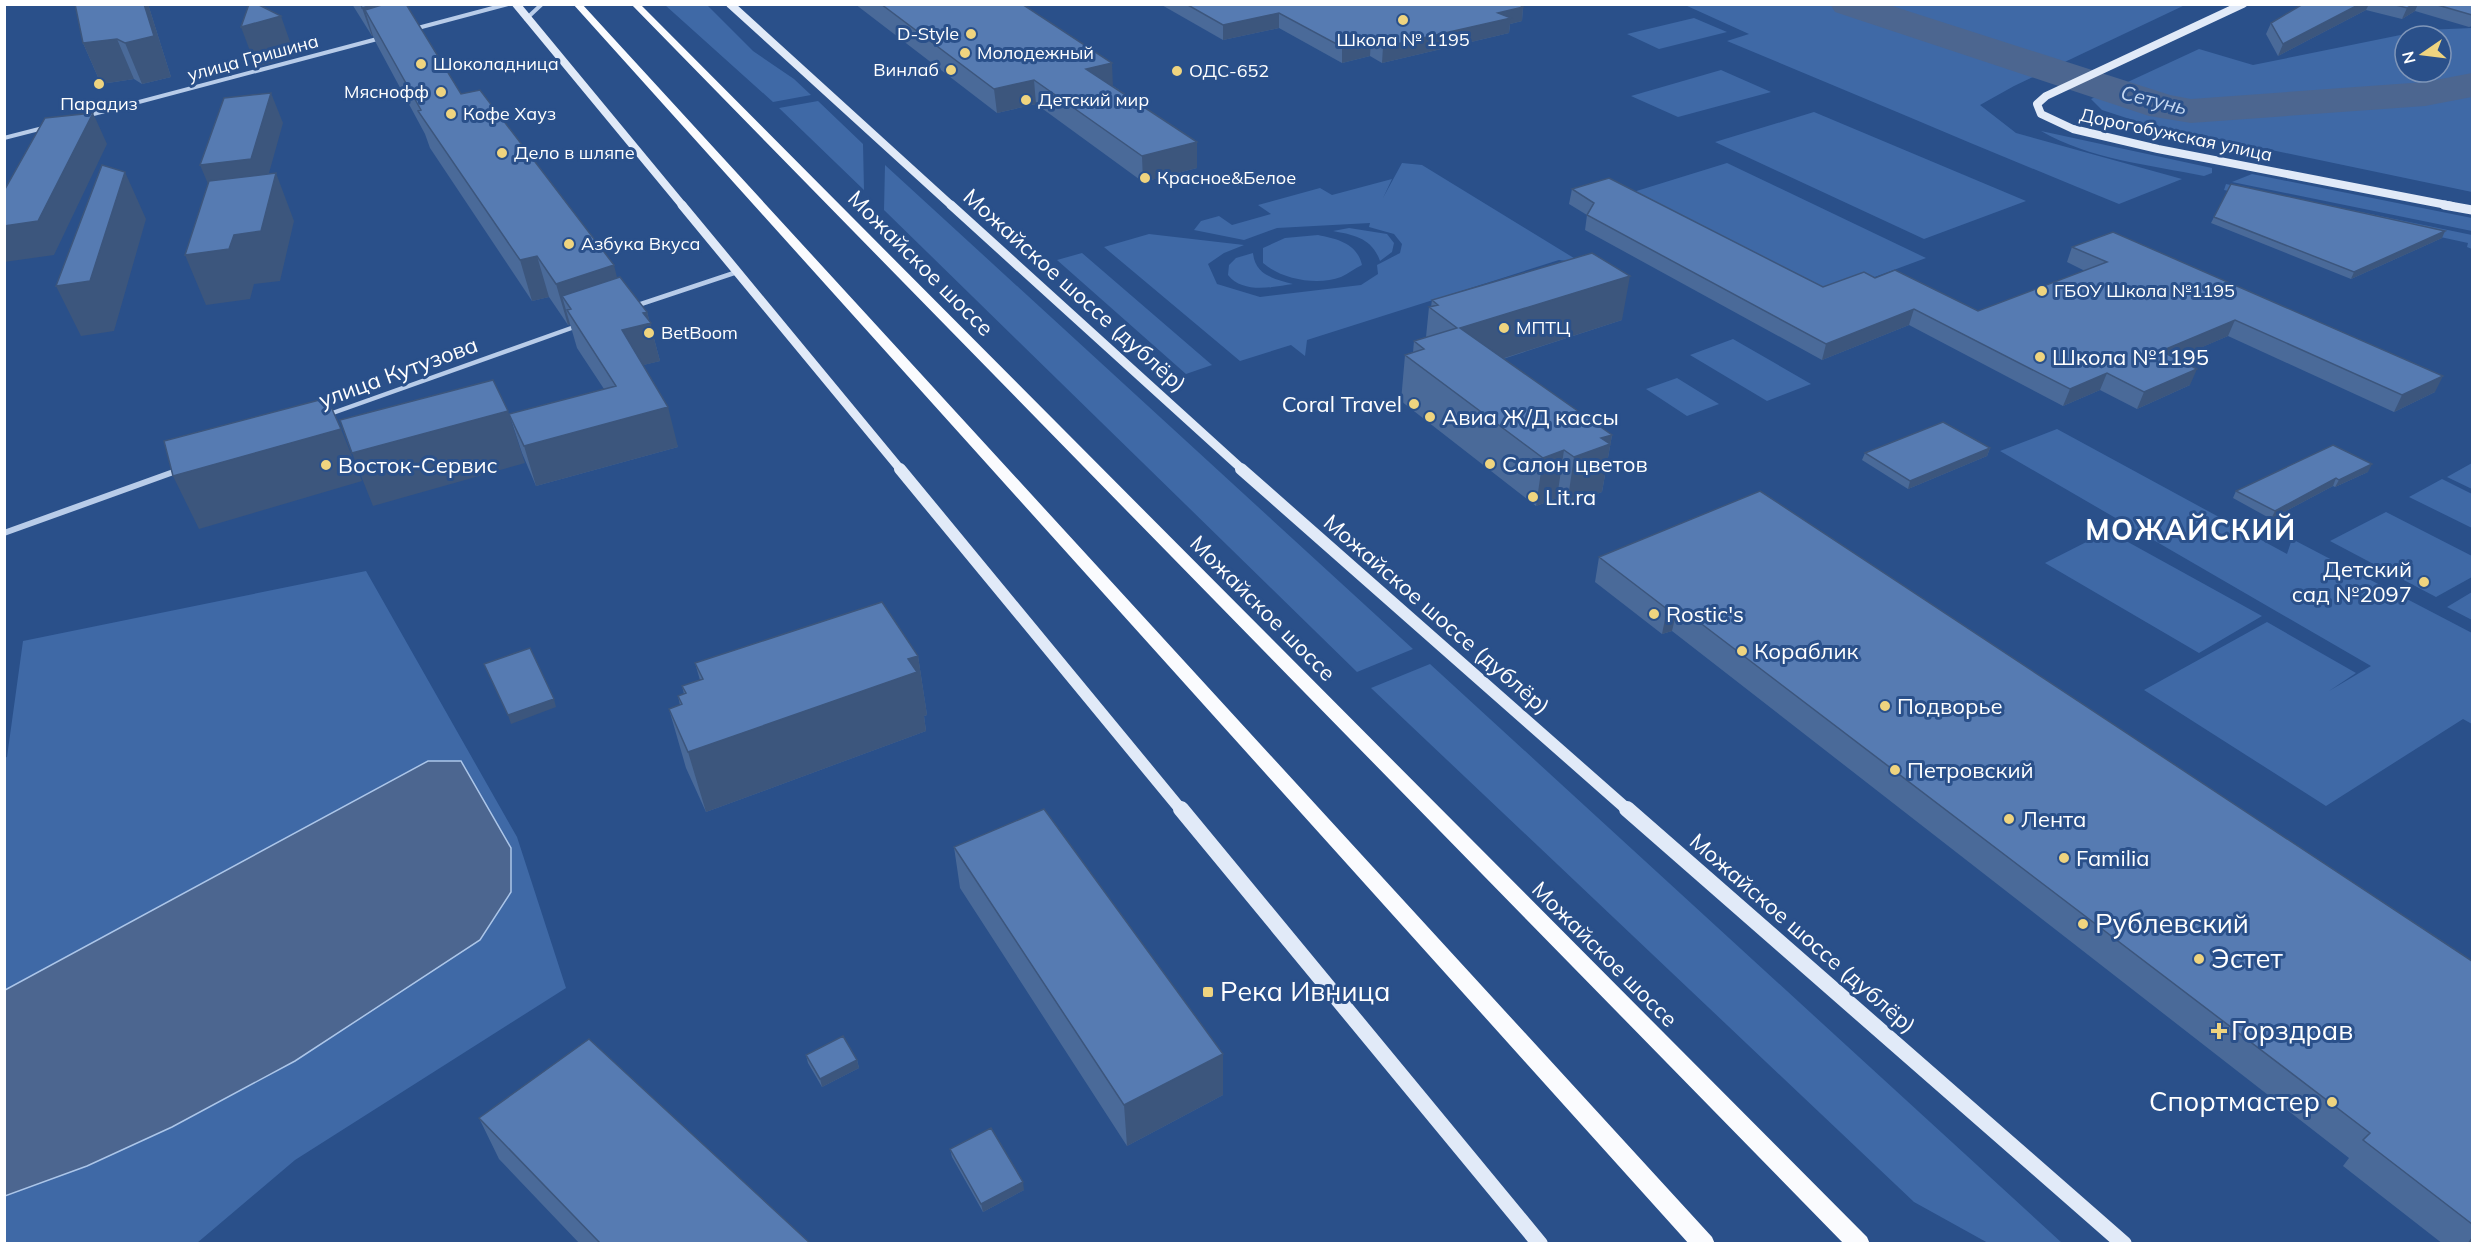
<svg xmlns="http://www.w3.org/2000/svg" width="2477" height="1248" font-family="Mulish,sans-serif">
<style>
.green{fill:#3f69a6;fill-rule:evenodd}
.water{fill:#4c6690;stroke:#acc6e9;stroke-width:1.5}
.lines{fill:none;stroke-linecap:round;stroke-linejoin:round}
.river{fill:#4c6690;fill-rule:evenodd}
.street-far2{stroke:#b8cce9;stroke-width:4}
.street-far1{stroke:#b8cce9;stroke-width:4.5}
.street{stroke:#b8cce9;stroke-width:6}
.secondary-far3{stroke:#e1eaf8;stroke-width:8}
.secondary-far2{stroke:#e1eaf8;stroke-width:9}
.secondary-far1{stroke:#e1eaf8;stroke-width:12}
.secondary{stroke:#e1eaf8;stroke-width:16}
.primary{fill:#fafbfe;fill-rule:evenodd}
.wall{fill:#4a6a99}
.shaded-wall{fill:#3c567d}
.building{fill:#567bb2;stroke:#3c567d;stroke-width:1.5}
.poi-dot{fill:#efd47f;stroke:#2a508a;stroke-width:2}
.labels{text-anchor:middle;stroke-width:6;stroke-linejoin:round;paint-order:stroke}
.far-poi-label{font-size:18px;fill:#fff;stroke:#2a508a;text-anchor:start}
.far-street-label{font-size:18px;fill:#fff;stroke:#2a508a}
.far-water-label{font-size:20px;font-style:italic;fill:#c3d6f0;stroke:#2a508a}
.street-label{font-size:22px;fill:#fff;stroke:#2a508a}
.poi-label{font-size:22px;fill:#fff;stroke:#2a508a;text-anchor:start}
.near-poi-label{font-size:27px;fill:#fff;stroke:#2a508a;text-anchor:start}
.district-label{font-size:28px;font-weight:bold;letter-spacing:1.5px;fill:#fff;stroke:#2a508a}
</style>
<rect width="100%" height="100%" fill="#2a508a"/>
<path class="green" d="M665,5H707L753,51L794,79L811,95L773,102Z
M1685,5H1835L2042,73L2056,66L1864,5H2185L2014,86L1980,105L2016,133L2182,179L2119,204C1988,151 1858,95 1727,41L1749,34Z
M1694,18L1727,32L1659,49L1627,34Z
M2472,28V192L2142,123L2102,110L2091,99L2199,49L2253,65L2425,30ZM2405,36H2441V72H2405Z
M1721,70L1771,92L1678,117L1631,96Z
M818,101L863,144L864,190L779,108Z
M1814,112L2026,201L1924,239L1715,142Z
M2041,131L2212,168V173L2204,176C2150,165 2089,159 2041,131Z
M1402,163L1422,165L1582,263L1559,260L1307,340L1305,356L1291,345L1240,361L1104,247L1149,234L1244,245L1224,253L1208,264L1217,284L1260,297L1361,285L1378,274L1377,265L1400,253L1402,244L1394,234L1369,227L1370,223L1277,228L1244,240L1194,230L1201,221L1219,216L1232,225L1271,214L1258,205L1320,188L1332,195L1392,179L1383,198Z
M1727,163L1926,258L1826,295L1630,193Z
M885,165L1413,649L1357,672L884,210Z
M2252,174L2472,218V231L2232,182Z
M2226,184L2472,235V249L2467,247L2468,243L2224,190Z
M1349,228L1387,234L1394,243L1392,252L1380,261C1372,238 1354,235 1333,231Z
M1318,235C1337,239 1357,243 1362,265C1355,268 1348,274 1341,277C1317,286 1281,279 1263,263V248L1285,238Z
M1082,253L1212,365L1186,374L1057,260Z
M1253,253C1255,275 1274,279 1293,284C1272,287 1243,294 1228,275L1229,265L1236,258Z
M1733,339L1811,384L1767,401L1690,355Z
M1677,378L1719,404L1687,416L1646,389Z
M2057,429L2287,554L2292,539L2472,633V724L2463,719L2326,806L2144,690L2267,622L2356,673L2329,691L2371,666L2000,451Z
M2472,463V489L2447,477Z
M2442,479L2472,494V528L2409,497Z
M2386,512L2472,556V577L2436,597L2330,541Z
M2108,531L2262,616L2199,653L2045,563Z
M366,571L517,837L566,988L295,1160L197,1243L5,1244L4,758L7,757L23,641Z
M2472,592V620L2447,607Z
M1430,664L2062,1243H1988L1914,1202L1371,688Z"/>
<path class="water" d="M1835,5H1864L2057,66L2042,73Z
M428,761H461L511,848V892L480,940L295,1061L172,1127L87,1166L5,1196V990Z"/>
<g class="lines">
<path class="river" d="M1830,4H1886L2170,95L2191,99L2425,82L2472,73V97L2425,106L2191,123L2149,116L1835,12Z"/>
<path class="street-far2" d="M526,19L542,4
M414,29L508,4
M86,116L381,38
M4,138L47,127"/>
<path class="street-far1" d="M635,306L737,272
M327,415L577,326"/>
<path class="street" d="M4,533L179,470"/>
<path class="secondary-far3" d="M516,4L683,206
M730,4L952,206
M2243,4L2046,96L2037,104L2041,114L2073,129L2158,149L2452,206"/>
<path class="secondary-far2" d="M682,205L901,470
M951,205L1243,470
M2444,205L2472,210"/>
<path class="secondary-far1" d="M900,469L1182,811
M1241,469L1629,811"/>
<path class="secondary" d="M1181,809L1540,1244
M1627,809L2124,1244"/>
<path class="primary" d="M573,4H582L1712,1237L1715,1244H1689Z
M631,4H640L1867,1237L1870,1244H1844Z"/>
</g>
<path class="wall" d="M75,4H148L171,77L142,84L134,79L101,84L83,43Z
M352,4H406L461,94L617,278L647,312L660,361L643,365L678,447L536,486L522,453L509,414L604,389L577,348L570,324L568,325L549,297L532,301L430,148L425,134L376,43L373,36H372Z
M855,4H1022L1113,86L1197,142V168L1143,182L1036,104L997,113Z
M1160,4H1518L1523,7L1522,21L1510,24L1509,33L1382,63L1370,56L1342,63L1279,28L1223,40Z
M2303,4H2472V26L2469,27L2415,11L2402,19L2366,10L2278,56L2266,34L2271,23Z
M1572,189L1823,287L1875,278L1978,311L2085,271L2067,262L2072,247L2435,392L2394,412L2228,336L2176,358L2190,385L2137,409L2100,390L2063,406L1909,325L1822,360L1585,230L1587,215L1569,204Z
M2214,217L2445,231L2442,238L2351,279L2211,223Z
M1432,300L1622,320L1503,359L1612,435L1602,492L1567,505L1557,498L1536,506L1401,401L1405,355L1413,352L1414,341L1426,337L1429,307H1431Z
M1990,448L1987,456L1908,489L1862,460L1865,453Z
M2368,472L2335,487L2333,486L2271,519L2233,498L2236,491Z
M1599,557L2472,961V1241L2470,1244H2443L2343,1166L2349,1158L1672,631L1662,634L1595,582Z
M918,656L927,715L924,716L926,731L706,812L686,768L669,709L680,705L678,696L684,694L682,686L700,680L695,663Z
M954,847L1223,1054V1095L1127,1146L960,888Z
M806,1055L857,1060L859,1068L822,1087L808,1063Z
M479,1118L811,1244H580L499,1159Z
M950,1149L1024,1190L983,1212L952,1157Z"/>
<path class="shaded-wall" d="M144,4H148L171,77L142,84L125,43Z
M375,4H402L365,10L373,36H372L362,8Z
M2360,4H2369L2366,10L2278,56L2283,44Z
M2413,4H2418L2415,11L2402,19L2407,8Z
M1523,7L1522,21L1510,24L1509,33L1382,63L1383,47L1498,13Z
M1279,13V28L1223,40V25Z
M281,16L295,56L256,67L241,27Z
M117,39L134,79L101,84L83,43Z
M1371,41L1370,56L1342,63V47Z
M1112,63L1113,87L1086,69Z
M1034,80L1036,104L997,113L994,89Z
M271,93L283,123L264,191L214,198L200,165Z
M93,113L107,144L54,255L4,262V226Z
M1197,142V168L1143,182L1142,156Z
M125,172L146,219L114,331L81,336L56,286Z
M276,173L294,221L280,281L254,284L250,299L206,305L185,255L234,235Z
M2445,231L2442,238L2351,279L2354,272Z
M537,256L549,297L532,301L520,260Z
M614,265L624,306L571,309L562,296L570,324L568,325L556,284Z
M1630,276L1622,320L1455,374L1460,328Z
M1914,309L1909,325L1822,360L1826,344Z
M647,312L660,361L632,368L622,330L643,313Z
M2235,320L2228,336L2154,368L2161,351Z
M2197,369L2190,385L2137,409L2144,392Z
M2107,373L2100,390L2063,406L2070,389Z
M2443,376L2435,392L2394,412L2402,395Z
M668,407L678,447L536,486L524,446Z
M508,411L525,463L373,506L352,453Z
M341,429L362,481L199,529L173,476Z
M1612,435L1602,492L1567,505L1574,457L1601,438Z
M1990,448L1987,456L1908,489L1910,481Z
M1564,450L1557,498L1536,506L1543,458Z
M2372,464L2368,472L2335,487L2339,480Z
M2336,478L2333,486L2271,519L2275,511Z
M1678,606L1672,631L1662,634L1667,609Z
M918,656L927,715L924,716L926,731L706,812L688,752L908,659Z
M554,699L556,707L511,724L508,715Z
M1223,1054V1095L1127,1146L1124,1105Z
M857,1060L859,1068L822,1087L820,1079Z
M1023,1182L1024,1190L983,1212L981,1204Z
M2472,1237V1241L2470,1244H2467Z"/>
<path class="building" d="M75,4H144L154,36L125,43L117,39L83,43Z
M249,4H257L281,16L241,27Z
M361,4H375L362,8Z
M385,4H406L461,94L480,90L614,265L556,284L537,256L520,260L418,111L421,110L365,10Z
M881,4H1022L1112,63L1086,69L1197,142L1142,156L1034,80L994,89Z
M1186,4H1518L1523,7L1498,13L1511,18L1383,47L1371,41L1342,47L1279,13L1223,25Z
M2303,4H2360L2283,44L2271,23Z
M2392,4H2413L2407,8Z
M2434,4H2472V15Z
M271,93L251,159L200,165L224,98Z
M93,113L38,221L4,226V191L45,118Z
M102,165L125,172L90,281L56,286Z
M276,173L261,231L234,235L229,249L185,255L209,181Z
M1609,178L1823,287L1864,272L1875,278L1895,270L1978,311L2107,262L2072,247L2113,232L2443,376L2402,395L2235,320L2161,351L2197,369L2144,392L2107,373L2070,389L1914,309L1826,344L1587,215L1594,203L1572,189Z
M2231,184L2445,231L2354,272L2214,217Z
M1592,253L1630,276L1460,328L1612,435L1601,438L1610,444L1574,457L1564,450L1543,458L1405,355L1424,349L1414,341L1457,328L1429,307L1438,305L1432,300Z
M620,277L647,312L643,313L651,323L622,330L668,407L524,446L509,414L616,386L567,310L571,309L562,296Z
M493,380L508,411L352,453L340,420Z
M327,398L341,429L173,476L164,441Z
M1943,422L1990,448L1910,481L1865,453Z
M2333,445L2372,464L2339,480L2336,478L2275,511L2236,491Z
M1760,491L2472,961V1224L2363,1140L2370,1133L1678,606L1667,609L1599,557Z
M882,602L918,656L908,659L917,672L688,752L669,709L682,704L678,696L686,693L682,686L703,679L695,663Z
M530,648L554,699L508,715L484,664Z
M1044,809L1223,1054L1124,1105L954,847Z
M843,1036L857,1060L820,1079L806,1055Z
M589,1039L811,1244H601L479,1118Z
M991,1128L1023,1182L981,1204L950,1149Z"/>
<g class="poi-dot">
<circle cx="1403" cy="20" r="6"/>
<circle cx="971" cy="34" r="6"/>
<circle cx="965" cy="53" r="6"/>
<circle cx="421" cy="64" r="6"/>
<circle cx="951" cy="70" r="6"/>
<circle cx="1177" cy="71" r="6"/>
<circle cx="99" cy="84" r="6"/>
<circle cx="441" cy="92" r="6"/>
<circle cx="1026" cy="100" r="6"/>
<circle cx="451" cy="114" r="6"/>
<circle cx="502" cy="153" r="6"/>
<circle cx="1145" cy="178" r="6"/>
<circle cx="569" cy="244" r="6"/>
<circle cx="2042" cy="291" r="6"/>
<circle cx="1504" cy="328" r="6"/>
<circle cx="649" cy="333" r="6"/>
<circle cx="2040" cy="357" r="6"/>
<circle cx="1414" cy="404" r="6"/>
<circle cx="1430" cy="417" r="6"/>
<circle cx="1490" cy="464" r="6"/>
<circle cx="326" cy="465" r="6"/>
<circle cx="1533" cy="497" r="6"/>
<circle cx="2424" cy="582" r="6"/>
<circle cx="1654" cy="614" r="6"/>
<circle cx="1742" cy="651" r="6"/>
<circle cx="1885" cy="706" r="6"/>
<circle cx="1895" cy="770" r="6"/>
<circle cx="2009" cy="819" r="6"/>
<circle cx="2064" cy="858" r="6"/>
<circle cx="2083" cy="924" r="6"/>
<circle cx="2199" cy="959" r="6"/>
<rect x="1202" y="986" width="12" height="12" rx="3"/>
<path d="M2216 1022h6v6h6v6h-6v6h-6v-6h-6v-6h6z"/>
<circle cx="2332" cy="1102" r="6"/>
</g>
<g class="labels">
<g class="far-poi-label">
<text x="959" y="40" text-anchor="end">D-Style</text>
<text x="1403" y="46" text-anchor="middle">Школа № 1195</text>
<text x="977" y="59">Молодежный</text>
<text x="433" y="70">Шоколадница</text>
<text x="939" y="76" text-anchor="end">Винлаб</text>
<text x="1189" y="77">ОДС-652</text>
<text x="429" y="98" text-anchor="end">Мяснофф</text>
<text x="1038" y="106">Детский мир</text>
<text x="99" y="110" text-anchor="middle">Парадиз</text>
<text x="463" y="120">Кофе Хауз</text>
<text x="514" y="159">Дело в шляпе</text>
<text x="1157" y="184">Красное&amp;Белое</text>
<text x="581" y="250">Азбука Вкуса</text>
<text x="2054" y="297">ГБОУ Школа №1195</text>
<text x="1516" y="334">МПТЦ</text>
<text x="661" y="339">BetBoom</text>
</g>
<g class="far-street-label">
<text transform="translate(253 58) rotate(-15)" y="6">улица Гришина</text>
<text transform="translate(2176 135) rotate(12)" y="6">Дорогобужская улица</text>
</g>
<g class="far-water-label">
<text transform="translate(2154 100) rotate(14)" y="7">Сетунь</text>
</g>
<g class="street-label">
<text transform="translate(921 263) rotate(45)" y="8">Можайское шоссе</text>
<text transform="translate(1075 290) rotate(42)" y="8">Можайское шоссе (дублёр)</text>
<text transform="translate(398 372) rotate(-20)" y="8">улица Кутузова</text>
<text transform="translate(1263 608) rotate(45)" y="8">Можайское шоссе</text>
<text transform="translate(1437 614) rotate(41)" y="8">Можайское шоссе (дублёр)</text>
<text transform="translate(1803 933) rotate(41)" y="8">Можайское шоссе (дублёр)</text>
<text transform="translate(1605 954) rotate(45)" y="8">Можайское шоссе</text>
</g>
<g class="poi-label">
<text x="2052" y="365">Школа №1195</text>
<text x="1402" y="412" text-anchor="end">Coral Travel</text>
<text x="1442" y="425">Авиа Ж/Д кассы</text>
<text x="1502" y="472">Салон цветов</text>
<text x="338" y="473">Восток-Сервис</text>
<text x="1545" y="505">Lit.ra</text>
<text x="2412" y="577" text-anchor="end">Детский<tspan x="2412" dy="25">сад №2097</tspan></text>
<text x="1666" y="622">Rostic's</text>
<text x="1754" y="659">Кораблик</text>
<text x="1897" y="714">Подворье</text>
<text x="1907" y="778">Петровский</text>
<text x="2021" y="827">Лента</text>
<text x="2076" y="866">Familia</text>
</g>
<g class="near-poi-label">
<text x="2095" y="933">Рублевский</text>
<text x="2211" y="968">Эстет</text>
<text x="1220" y="1001">Река Ивница</text>
<text x="2231" y="1040">Горздрав</text>
<text x="2320" y="1111" text-anchor="end">Спортмастер</text>
</g>
<g class="district-label">
<text x="2191" y="540">МОЖАЙСКИЙ</text>
</g>
</g>
<rect width="2477" height="1248" fill="none" stroke="#ffffff" stroke-width="12"/>
<g transform="translate(2423 54) rotate(256)"><circle r="28" fill="#2a508a" stroke="#7f96b9" stroke-width="1.5"/>
<path d="M0-4.5L10 22L0 15L-10 22Z" fill="#efd47f"/>
<text y="-9" font-size="16" font-weight="bold" text-anchor="middle" fill="#ffffff">N</text>
</g>
</svg>
